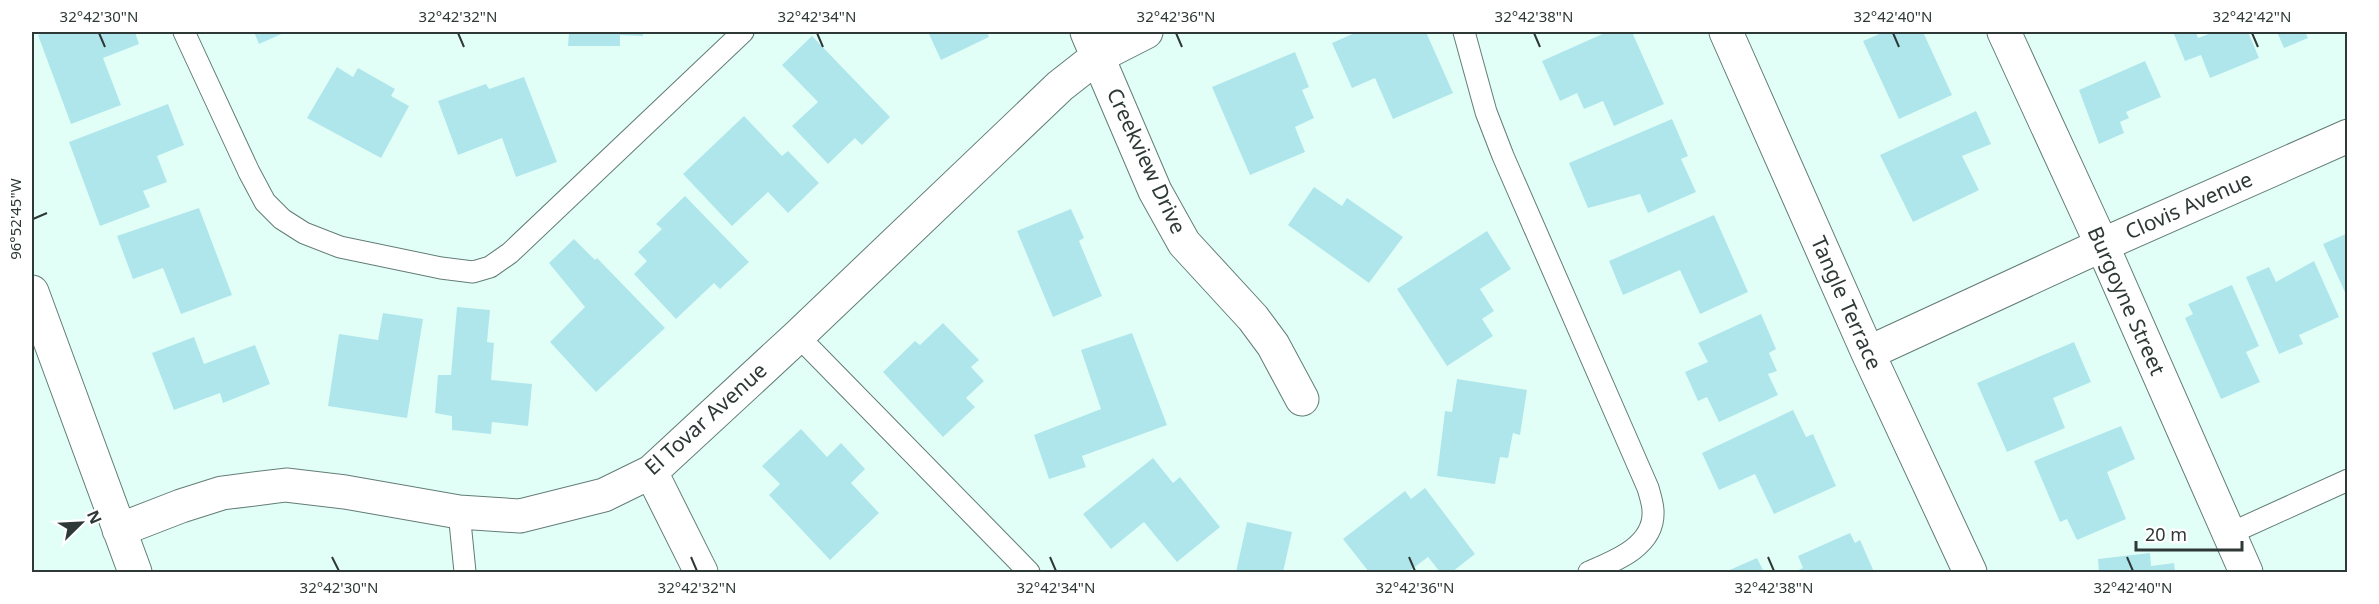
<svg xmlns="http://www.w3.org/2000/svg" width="2379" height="604" font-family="'Noto Sans',sans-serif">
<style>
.building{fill:#afe6ec}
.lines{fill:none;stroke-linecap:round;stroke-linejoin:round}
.service-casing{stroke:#637d76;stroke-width:23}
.minor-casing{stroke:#637d76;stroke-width:35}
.service{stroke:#fff;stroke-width:21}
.minor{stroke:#fff;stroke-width:33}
.ticks{fill:none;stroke:#2e3937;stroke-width:2}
.labels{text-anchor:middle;stroke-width:4.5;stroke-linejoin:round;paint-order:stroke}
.street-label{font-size:21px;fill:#2e3937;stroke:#fff}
.neatline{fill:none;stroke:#2e3937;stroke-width:2}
.ticks-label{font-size:15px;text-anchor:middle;fill:#2e3937}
</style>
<rect width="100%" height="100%" fill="#e2fff7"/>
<path class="building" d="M47,32H135L139,44L103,58L121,105L71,124L38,35Z
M254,32H286L259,44Z
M569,32H643V36L620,35V46H568Z
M928,32H987L989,37L941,60Z
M1357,32H1426L1453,93L1393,119L1375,78L1352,88L1332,43Z
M1607,32H1632L1664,104L1614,126L1603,101L1584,109L1577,93L1560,101L1542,61Z
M1884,32H1923L1952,95L1899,119L1863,41Z
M2173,32H2196L2198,38L2214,32H2248L2259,58L2210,78L2201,55L2185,61Z
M2277,32H2305L2308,38L2284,48Z
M812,36L890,117L862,145L855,138L828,164L792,126L818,102L782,65Z
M1295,52L1309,87L1302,90L1314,118L1295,127L1305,152L1250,175L1212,87Z
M2145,61L2161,97L2126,112L2129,118L2120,122L2124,133L2099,144L2079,90Z
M337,67L353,77L358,68L395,89L391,96L409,106L381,158L307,118Z
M524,77L557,162L516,177L502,138L458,155L438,101L486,84L489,89Z
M168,104L184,145L157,156L167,182L143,191L150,207L100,226L69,142Z
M1976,111L1991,144L1962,156L1979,190L1913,222L1880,155Z
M744,116L782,156L788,151L819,183L788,213L768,192L732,226L683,174Z
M1672,119L1688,156L1681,159L1696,192L1648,213L1640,194L1588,208L1569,163Z
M1314,187L1342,206L1347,198L1403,237L1369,283L1288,225Z
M685,196L749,262L720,289L714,283L676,319L634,274L647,261L638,252L662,229L656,224Z
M199,208L232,295L181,314L163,268L133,279L117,236Z
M1071,209L1084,238L1079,241L1102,296L1053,317L1017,231Z
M1714,215L1748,292L1700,314L1680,270L1623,295L1609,261Z
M1487,231L1511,269L1480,289L1494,311L1482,319L1493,336L1447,366L1397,289Z
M2348,233V299L2323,244Z
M574,239L595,260L597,258L665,328L596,392L550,342L585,307L549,263Z
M2314,261L2339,317L2299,335L2303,344L2279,354L2246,277L2269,267L2276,282Z
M2232,285L2259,346L2246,352L2260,382L2221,399L2185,318L2193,314L2188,304Z
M457,307L490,310L487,342L494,343L491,380L532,384L528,426L492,422L491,434L452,430V416L435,413L438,375H451Z
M383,313L423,319L407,418L328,406L339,334L378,340Z
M1761,314L1776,349L1769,353L1777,371L1768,374L1778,395L1719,422L1707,397L1698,401L1685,372L1708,362L1698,343Z
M943,323L979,360L971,367L984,381L966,398L975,407L943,437L883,372L915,341L920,345Z
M1132,333L1167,425L1082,456L1086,467L1049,479L1034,435L1101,409L1081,350Z
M194,337L204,364L255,345L270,384L223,403L220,393L174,410L152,353Z
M2074,342L2091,382L2053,398L2065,428L2007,452L1977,383Z
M1457,379L1527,390L1520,435L1513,433L1508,458L1500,457L1495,484L1437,476L1445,411L1452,412Z
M1793,410L1806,437L1813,434L1836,486L1774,514L1755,474L1719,490L1702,453Z
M2121,426L2135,459L2107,472L2126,519L2077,540L2067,519L2060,522L2034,461Z
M801,429L827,457L841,443L865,469L851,483L879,513L830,560L769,495L780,484L762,466Z
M1153,458L1173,483L1180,477L1220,527L1177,562L1144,522L1111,549L1083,514Z
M1425,488L1475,554L1452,572H1440L1428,557L1408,572H1369L1343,539L1405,491L1411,499Z
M1247,522L1292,532L1283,572H1236Z
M1850,533L1855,543L1860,540L1874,572H1794L1803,568L1798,556Z
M2150,553L2151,566L2174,563L2175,572H2099L2098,559Z
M1757,558L1764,572H1725Z"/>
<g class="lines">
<defs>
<path id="service" d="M184,32L249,172L265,202L282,219L304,233L340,247L441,268L473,272L490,267L510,253L743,32
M1464,32L1486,112L1503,156L1648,488C1650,495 1653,504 1653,511C1655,546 1615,561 1589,572
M798,336L1029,572
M459,512L465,572
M2229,534L2348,480"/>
<path id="minor" d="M1087,32L1155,191L1184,243L1253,318L1273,345L1302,399
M1726,32L1868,353L1970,572
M2004,32L2102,245L2246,572
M32,292L135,572
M1868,353L2102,245L2348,136
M651,472L701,572
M119,530L181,506L222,493L286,485L345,492L459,512L520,516L604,495L651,472L798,336L1060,86L1097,57L1146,32"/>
</defs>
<use href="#service" class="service-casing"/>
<use href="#minor" class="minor-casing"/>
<use href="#service" class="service"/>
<use href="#minor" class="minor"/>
</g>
<path class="ticks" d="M99,33L105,47M458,33L464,47M817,33L823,47M1176,33L1182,47M1534,33L1540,47M1893,33L1899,47M2252,33L2258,47M33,219L47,213M332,557L339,571M691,557L697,571M1050,557L1056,571M1409,557L1415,571M1768,557L1774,571M2127,557L2133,571"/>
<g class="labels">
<g class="street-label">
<text transform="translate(1146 161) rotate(65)" y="7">Creekview Drive</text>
<text transform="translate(2189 206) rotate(-24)" y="7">Clovis Avenue</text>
<text transform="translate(2126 301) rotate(66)" y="7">Burgoyne Street</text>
<text transform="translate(1846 303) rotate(66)" y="7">Tangle Terrace</text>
<text transform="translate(706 419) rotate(-42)" y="7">El Tovar Avenue</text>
</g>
</g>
<rect width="2379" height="604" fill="none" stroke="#ffffff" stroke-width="66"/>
<g transform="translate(81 523) rotate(66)" stroke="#ffffff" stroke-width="4.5" paint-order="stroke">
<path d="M0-4.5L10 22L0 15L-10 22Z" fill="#2e3937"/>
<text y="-9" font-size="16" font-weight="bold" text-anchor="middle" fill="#2e3937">N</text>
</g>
<path d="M2136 541v9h106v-9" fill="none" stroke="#2e3937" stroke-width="3"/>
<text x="2145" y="541" font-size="18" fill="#2e3937" stroke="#ffffff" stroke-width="4.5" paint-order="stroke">20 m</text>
<rect x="33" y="33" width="2313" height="538" class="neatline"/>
<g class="ticks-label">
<text x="99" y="22">32°42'30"N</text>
<text x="458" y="22">32°42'32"N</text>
<text x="817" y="22">32°42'34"N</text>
<text x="1176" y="22">32°42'36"N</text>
<text x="1534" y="22">32°42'38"N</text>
<text x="1893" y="22">32°42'40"N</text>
<text x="2252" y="22">32°42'42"N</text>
<text transform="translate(16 219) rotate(-90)" y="5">96°52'45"W</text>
<text x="339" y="593">32°42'30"N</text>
<text x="697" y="593">32°42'32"N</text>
<text x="1056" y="593">32°42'34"N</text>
<text x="1415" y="593">32°42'36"N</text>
<text x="1774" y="593">32°42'38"N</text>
<text x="2133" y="593">32°42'40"N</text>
</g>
</svg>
